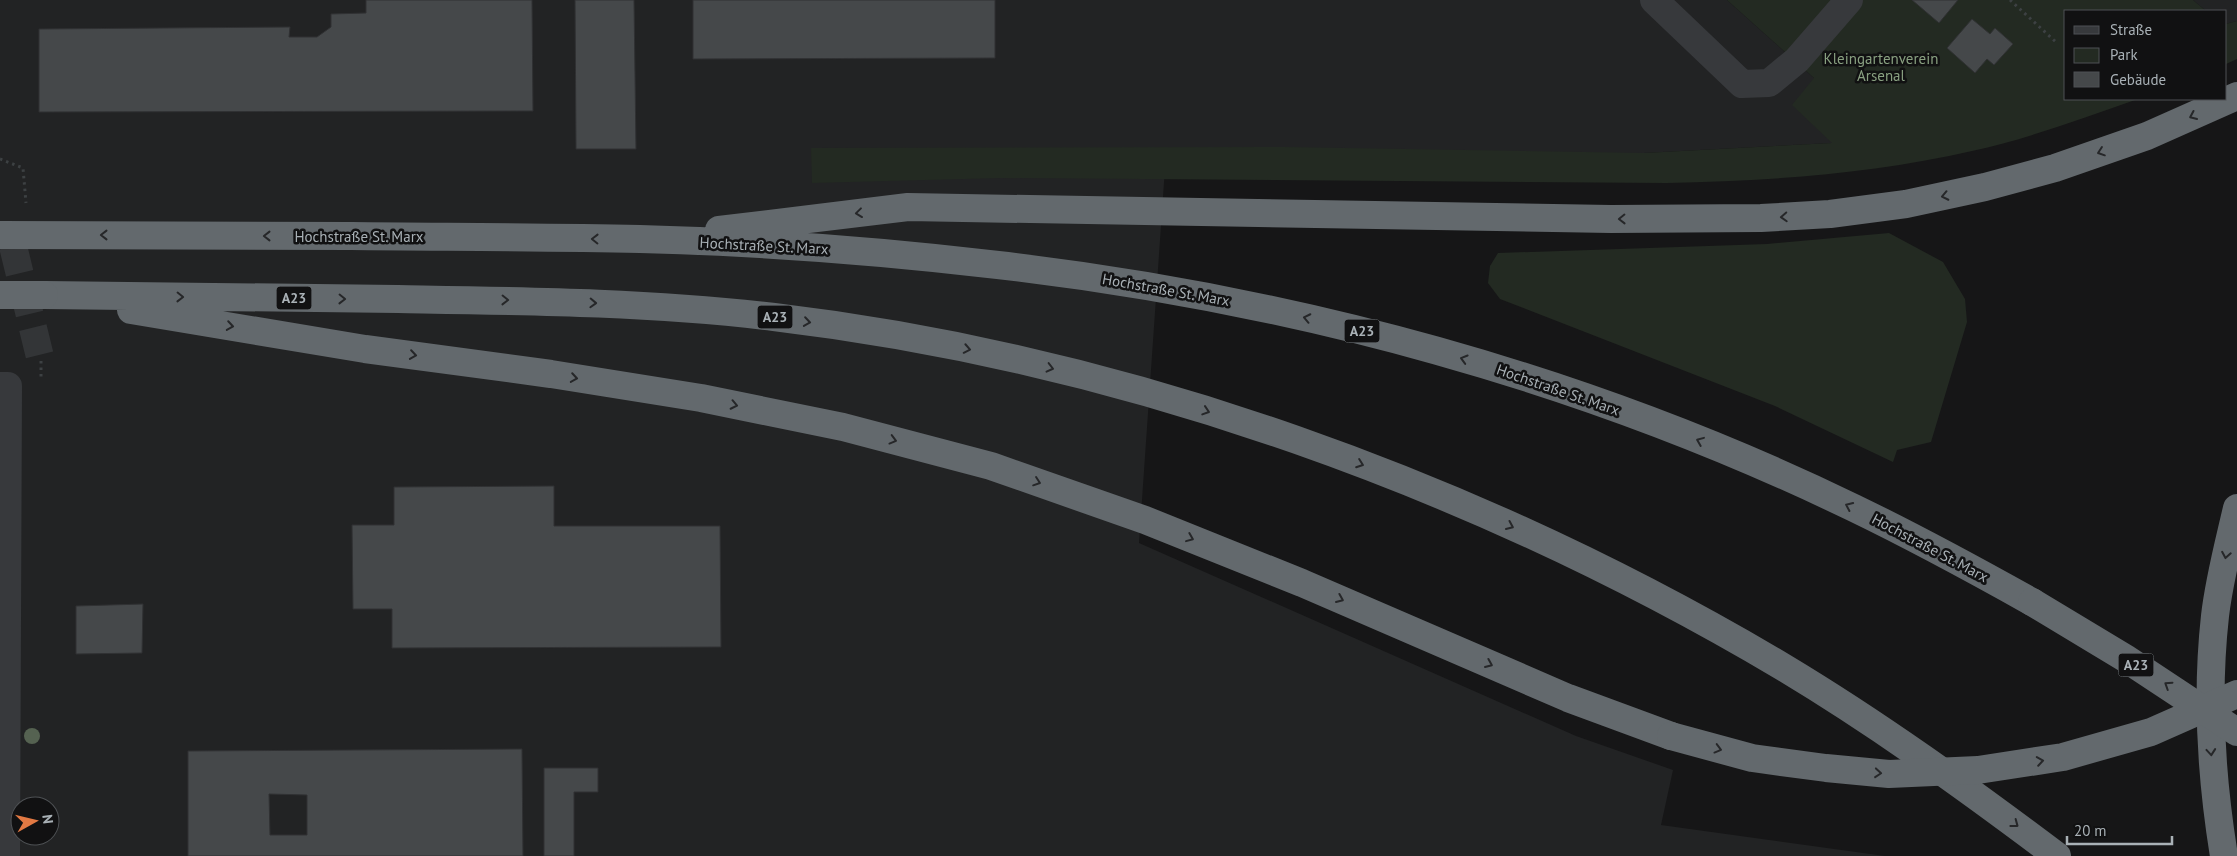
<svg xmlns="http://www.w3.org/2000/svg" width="2237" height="856" font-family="'PT Sans',sans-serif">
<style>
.built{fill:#222324;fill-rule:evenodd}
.green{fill:#232a22}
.building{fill:#45484a;stroke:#303133;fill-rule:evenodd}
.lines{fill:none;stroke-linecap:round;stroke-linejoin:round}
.minor-tunnel{stroke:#333537;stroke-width:28;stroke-dasharray:28 14;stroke-linecap:butt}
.path{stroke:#3d4143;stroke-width:3;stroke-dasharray:2.5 4;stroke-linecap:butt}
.minor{stroke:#37393c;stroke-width:28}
.highway{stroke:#63696d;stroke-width:28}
.highway-bridge{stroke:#63696d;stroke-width:28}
.tree{fill:#556251}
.oneway{stroke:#262729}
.labels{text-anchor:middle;stroke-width:5;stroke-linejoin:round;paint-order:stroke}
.shield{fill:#111112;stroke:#7b8185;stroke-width:1}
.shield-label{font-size:14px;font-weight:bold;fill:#a9b1b6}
.park-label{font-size:15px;fill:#89a081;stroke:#111112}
.street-label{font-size:15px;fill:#a9b1b6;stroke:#111112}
</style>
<rect width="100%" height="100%" fill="#161617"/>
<path class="built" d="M0,0H1727L1814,78L1832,143L1644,153L1165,168L1139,543L1576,736L1673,770L1661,825L1885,856H0ZM20,806H50V836H20Z
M2193,0H2237V21L2226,24V11H2206Z"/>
<path class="green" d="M1727,0H2193L2206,11H2066V99H2138C2083,118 2028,139 1972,151C1871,174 1770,181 1667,183L1001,178L812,183L811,148L1285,147L1644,153L1832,143L1792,105L1814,78Z
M2237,21V59L2226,64V24Z
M1889,233L1943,262L1965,299L1967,322L1931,442L1897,450L1893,462L1775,406L1500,299L1488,283L1490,266L1498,253L1767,244Z"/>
<path class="building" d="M366,0H532L533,111L39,112V29L290,27L289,37H317L331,27V14L366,13Z
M575,0H634L636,149H576Z
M693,0H995V58L693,59Z
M1912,0H1958L1939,23Z
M1972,19L1990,34L1995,28L2013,44L1994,65L1987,59L1975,73L1947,48Z
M554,486V526H720L721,647L392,648V609H353L352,525H394V487Z
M143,604L142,653L76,654V606Z
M522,749L523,856H188V751ZM269,794L307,795V835H270Z
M544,768H598V792H574V856H544Z"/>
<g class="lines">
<path class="minor-tunnel" d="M13,246L41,361"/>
<path class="path" d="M2010,0L2057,43
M0,159L23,168L26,203
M41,361V379"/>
<path class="minor" d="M1654,0L1742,84L1769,83L1797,60L1849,0
M0,386H8L6,856"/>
<path class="highway" d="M719,230L908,207L1611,219L1761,218L1830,214L1906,204L1985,187L2055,168L2147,136L2237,96
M351,236C447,237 543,237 640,239C759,242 879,251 998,265C1293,299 1586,378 1854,508C1914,537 1973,569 2032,602
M44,295C162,297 280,298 398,299C524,301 649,302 774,317C1127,359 1478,486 1783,667C1878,724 1968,789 2057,856
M131,310L365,349L551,374L701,398L843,427L991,466L1145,520L1302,583L1568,698L1671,736
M2224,856C2211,776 2206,697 2215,616C2219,580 2229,543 2237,508"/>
<path class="highway-bridge" d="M0,235L351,236
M0,295H44
M2032,602L2125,658L2237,732
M1671,736L1752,758L1826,768L1889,774L1978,770L2063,757L2151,732L2237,694"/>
</g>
<circle class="tree" cx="32" cy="736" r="8"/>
<defs><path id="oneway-chevron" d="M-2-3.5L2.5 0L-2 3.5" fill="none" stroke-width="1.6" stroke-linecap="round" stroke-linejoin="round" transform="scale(1.25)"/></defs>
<g class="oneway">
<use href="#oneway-chevron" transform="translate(2193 116) rotate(156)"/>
<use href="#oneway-chevron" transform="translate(2101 152) rotate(161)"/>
<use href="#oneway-chevron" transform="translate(1945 196) rotate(168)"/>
<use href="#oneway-chevron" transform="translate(859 213) rotate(173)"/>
<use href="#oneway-chevron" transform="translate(1784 217) rotate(177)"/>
<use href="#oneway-chevron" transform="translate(1622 219) rotate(179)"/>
<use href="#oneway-chevron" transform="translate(104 235) rotate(-180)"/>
<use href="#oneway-chevron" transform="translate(267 236) rotate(-180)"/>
<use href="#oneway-chevron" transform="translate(595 239) rotate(-179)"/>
<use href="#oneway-chevron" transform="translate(180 297) rotate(1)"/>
<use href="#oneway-chevron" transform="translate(342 299) rotate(1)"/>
<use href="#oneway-chevron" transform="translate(505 300) rotate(1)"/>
<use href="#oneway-chevron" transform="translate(593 303) rotate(2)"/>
<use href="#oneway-chevron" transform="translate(1307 318) rotate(-168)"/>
<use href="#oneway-chevron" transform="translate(807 322) rotate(8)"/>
<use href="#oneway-chevron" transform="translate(230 326) rotate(9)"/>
<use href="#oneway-chevron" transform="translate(967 349) rotate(11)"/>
<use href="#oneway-chevron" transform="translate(413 355) rotate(8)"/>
<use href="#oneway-chevron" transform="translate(1464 359) rotate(-164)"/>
<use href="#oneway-chevron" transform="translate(1050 368) rotate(14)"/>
<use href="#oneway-chevron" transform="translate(574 378) rotate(9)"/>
<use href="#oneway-chevron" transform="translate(734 405) rotate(12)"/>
<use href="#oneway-chevron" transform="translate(1206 411) rotate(18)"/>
<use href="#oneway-chevron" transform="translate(893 440) rotate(15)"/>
<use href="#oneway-chevron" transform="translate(1700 441) rotate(-158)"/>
<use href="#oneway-chevron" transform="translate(1360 464) rotate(20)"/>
<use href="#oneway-chevron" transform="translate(1037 482) rotate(19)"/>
<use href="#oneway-chevron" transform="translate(1849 506) rotate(-155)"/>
<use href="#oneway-chevron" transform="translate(1510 526) rotate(24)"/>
<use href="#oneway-chevron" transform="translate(1190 538) rotate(22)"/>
<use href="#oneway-chevron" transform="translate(2226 555) rotate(100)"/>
<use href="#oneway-chevron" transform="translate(1340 599) rotate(23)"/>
<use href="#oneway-chevron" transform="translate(1489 664) rotate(23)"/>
<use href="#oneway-chevron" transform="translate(2168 685) rotate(-147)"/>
<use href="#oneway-chevron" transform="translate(1718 749) rotate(15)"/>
<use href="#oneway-chevron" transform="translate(2211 752) rotate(85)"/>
<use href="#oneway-chevron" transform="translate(2040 761) rotate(-9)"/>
<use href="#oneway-chevron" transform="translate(1878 773) rotate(5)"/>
<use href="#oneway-chevron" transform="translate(2015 824) rotate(37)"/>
</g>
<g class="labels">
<g class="shield">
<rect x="276.5" y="286.5" width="35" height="23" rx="4"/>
<rect x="757.5" y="305.5" width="35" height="23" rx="4"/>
<rect x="1344.5" y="319.5" width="35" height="23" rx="4"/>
<rect x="2118.5" y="653.5" width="35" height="23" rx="4"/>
</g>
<g class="shield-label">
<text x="294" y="303">A23</text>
<text x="775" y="322">A23</text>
<text x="1362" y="336">A23</text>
<text x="2136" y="670">A23</text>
</g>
<g class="park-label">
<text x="1881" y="64">Kleingartenverein<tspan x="1881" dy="17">Arsenal</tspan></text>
</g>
<g class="street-label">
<text x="359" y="242">Hochstraße St. Marx</text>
<text transform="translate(764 246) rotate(3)" y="5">Hochstraße St. Marx</text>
<text transform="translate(1166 290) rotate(10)" y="5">Hochstraße St. Marx</text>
<text transform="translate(1558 390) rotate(19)" y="5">Hochstraße St. Marx</text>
<text transform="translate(1930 548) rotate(28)" y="5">Hochstraße St. Marx</text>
</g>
</g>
<rect x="2064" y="10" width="162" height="90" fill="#111112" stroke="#4e5154"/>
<rect x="2074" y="26" width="25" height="8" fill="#37393c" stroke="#4e5154"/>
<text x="2110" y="35" font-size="15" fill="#a9b1b6">Straße</text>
<rect x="2074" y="48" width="25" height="15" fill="#232a22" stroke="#4e5154"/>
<text x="2110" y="60" font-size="15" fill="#a9b1b6">Park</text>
<rect x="2074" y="72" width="25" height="15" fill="#45484a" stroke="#4e5154"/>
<text x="2110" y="85" font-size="15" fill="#a9b1b6">Gebäude</text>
<g transform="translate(35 821) rotate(82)"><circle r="24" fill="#111112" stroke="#4e5154"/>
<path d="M0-4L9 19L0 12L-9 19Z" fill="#e27943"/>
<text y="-8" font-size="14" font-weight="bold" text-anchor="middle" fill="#a9b1b6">N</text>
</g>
<path d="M2067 836v8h105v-8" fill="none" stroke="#a9b1b6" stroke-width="2.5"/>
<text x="2074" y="836" font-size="15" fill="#a9b1b6" stroke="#111112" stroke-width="4" paint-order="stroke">20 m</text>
</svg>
